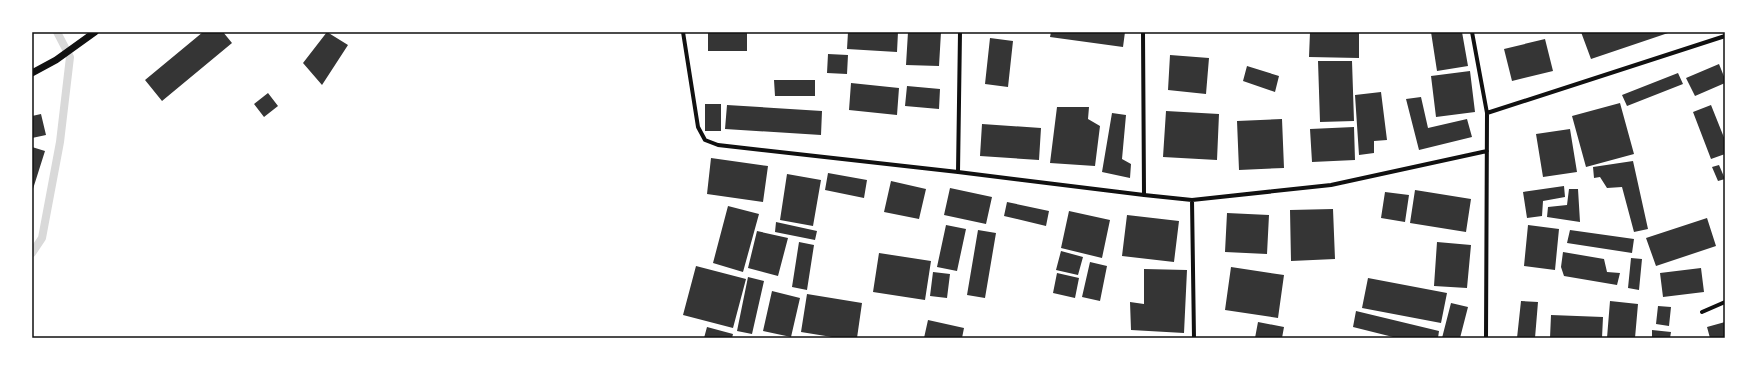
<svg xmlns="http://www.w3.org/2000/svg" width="1757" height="370" font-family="'Golos Text',sans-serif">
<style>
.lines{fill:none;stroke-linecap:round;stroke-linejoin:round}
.stream{stroke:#d9d9d9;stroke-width:8}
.building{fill:#353535}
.minor{stroke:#111;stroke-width:4}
.tertiary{stroke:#111;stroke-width:7}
.neatline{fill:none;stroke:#111;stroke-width:1.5}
</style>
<rect width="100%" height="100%" fill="#fff"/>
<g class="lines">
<path class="stream" d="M32,253L42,238L60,142L70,57L57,32"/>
</g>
<path class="building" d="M203,32H223L232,43L162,101L145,80Z
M327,32L348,45L322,85L303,63Z
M708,32H747V51H708Z
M848,32H898L897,52L847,49Z
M908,32H941L939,66L906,65Z
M1051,32H1125L1123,47L1050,37Z
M1310,32L1359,33V58L1309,57Z
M1431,32H1462L1468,66L1437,71Z
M1581,32H1671L1591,59Z
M990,38L1013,41L1008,87L985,84Z
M1545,39L1553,71L1512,81L1504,49Z
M828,54L848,55L847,74L827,73Z
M1170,55L1209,58L1206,94L1168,90Z
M1318,61H1352L1354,121L1320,122Z
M1719,64L1725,79V83L1695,96L1686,78Z
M1247,66L1279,76L1275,92L1243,81Z
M1470,71L1475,112L1436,117L1431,76Z
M1678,73L1683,84L1627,106L1622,95Z
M774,80H815V96H775Z
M851,83L899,88L897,115L849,110Z
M907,86L940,89L939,109L905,106Z
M1381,92L1387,140L1374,141V153L1359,155L1355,95Z
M268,93L278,106L264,117L254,104Z
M1421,97L1428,128L1467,119L1472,137L1419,150L1406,99Z
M1620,103L1634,154L1586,167L1572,116Z
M705,104H721V131H705Z
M727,105L822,111L821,135L725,129Z
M1711,105L1725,140V154L1711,159L1693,112Z
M1057,107H1089L1088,119L1100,126L1095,166L1050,163Z
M1166,111L1219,114L1217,160L1163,157Z
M1112,113L1126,115L1122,159L1131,164L1130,178L1102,172Z
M41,114L46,135L32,138V116Z
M1282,119L1284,168L1239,170L1237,121Z
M982,124L1041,128L1039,160L980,156Z
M1354,127L1355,160L1312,162L1310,129Z
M1570,129L1577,172L1543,177L1536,134Z
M32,147L45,151L32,192Z
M711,158L768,166L763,202L707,194Z
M1633,161L1648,229L1634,232L1622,187L1607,188L1600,177L1594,178L1593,167Z
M1719,165L1725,179L1718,181L1712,167Z
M828,173L867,180L864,198L825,190Z
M787,174L821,180L813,226L780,220Z
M891,181L926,189L919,219L884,212Z
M1564,186L1565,197L1543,201L1542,216L1527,218L1523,192Z
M950,188L992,197L986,224L944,215Z
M1569,189H1578L1580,222L1547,217L1548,207L1567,205Z
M1415,190L1471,199L1466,232L1410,223Z
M1385,192L1409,195L1405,222L1381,218Z
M1007,202L1049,211L1046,226L1004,216Z
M728,206L759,214L743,272L713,263Z
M1333,209L1335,259L1291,261L1290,210Z
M1069,211L1110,220L1102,258L1061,248Z
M1227,213L1269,215L1267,254L1225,252Z
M1127,215L1179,221L1174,262L1122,256Z
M1707,218L1716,246L1656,266L1646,238Z
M776,222L817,231L815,240L775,232Z
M946,225L966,229L957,271L937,267Z
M1528,225L1559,229L1555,270L1524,266Z
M978,230L996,233L985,298L967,295Z
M1570,230L1634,239L1632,253L1567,243Z
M757,231L788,238L778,276L748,268Z
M799,242L814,245L807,290L792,287Z
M1437,242L1471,245L1467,288L1434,286Z
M1061,251L1083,257L1078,275L1056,270Z
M1563,252L1604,259L1607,272L1620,273L1617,285L1564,276L1561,267Z
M879,253L931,261L925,300L873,292Z
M1631,258L1642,259L1639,290L1628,288Z
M1090,262L1107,266L1100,301L1082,297Z
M696,266L746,279L733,328L683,315Z
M1231,267L1284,275L1278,318L1225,310Z
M1701,268L1704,292L1663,297L1660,273Z
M1144,269L1187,270L1184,333L1131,330L1130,302L1144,304Z
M933,272L950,274L947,298L930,296Z
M1057,273L1079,278L1075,298L1053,293Z
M748,277L764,281L752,334L737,331Z
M1368,278L1447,293L1441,323L1362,308Z
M772,291L800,298L791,337L763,331Z
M807,294L862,303L857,338H838L801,332Z
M1521,301L1538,302L1535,338H1517Z
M1610,301L1638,304L1635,338H1607Z
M1451,303L1468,307L1460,338H1442Z
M1658,306L1671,307L1669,326L1656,324Z
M1356,311L1439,331L1438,338H1397L1353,327Z
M1551,315L1603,317L1602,338H1550Z
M928,320L964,328L962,338H924Z
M1258,322L1284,327L1282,338H1255Z
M1725,322V338H1710L1707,327Z
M707,327L733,334L732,338H704Z
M1652,330L1671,332L1670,338H1652Z"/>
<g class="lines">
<path class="minor" d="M683,32L698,127L705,140L718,145L958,172L1144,195L1192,200L1331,185L1487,151
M1143,32L1144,195
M1472,32L1487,113L1486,338
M1487,113L1725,36
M958,172L960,32
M1192,200L1194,338
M1702,312L1725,302"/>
<path class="tertiary" d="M32,73L56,60L95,32"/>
</g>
<rect width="1757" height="370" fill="none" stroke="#ffffff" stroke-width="66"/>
<rect x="33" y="33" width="1691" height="304" class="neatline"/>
</svg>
